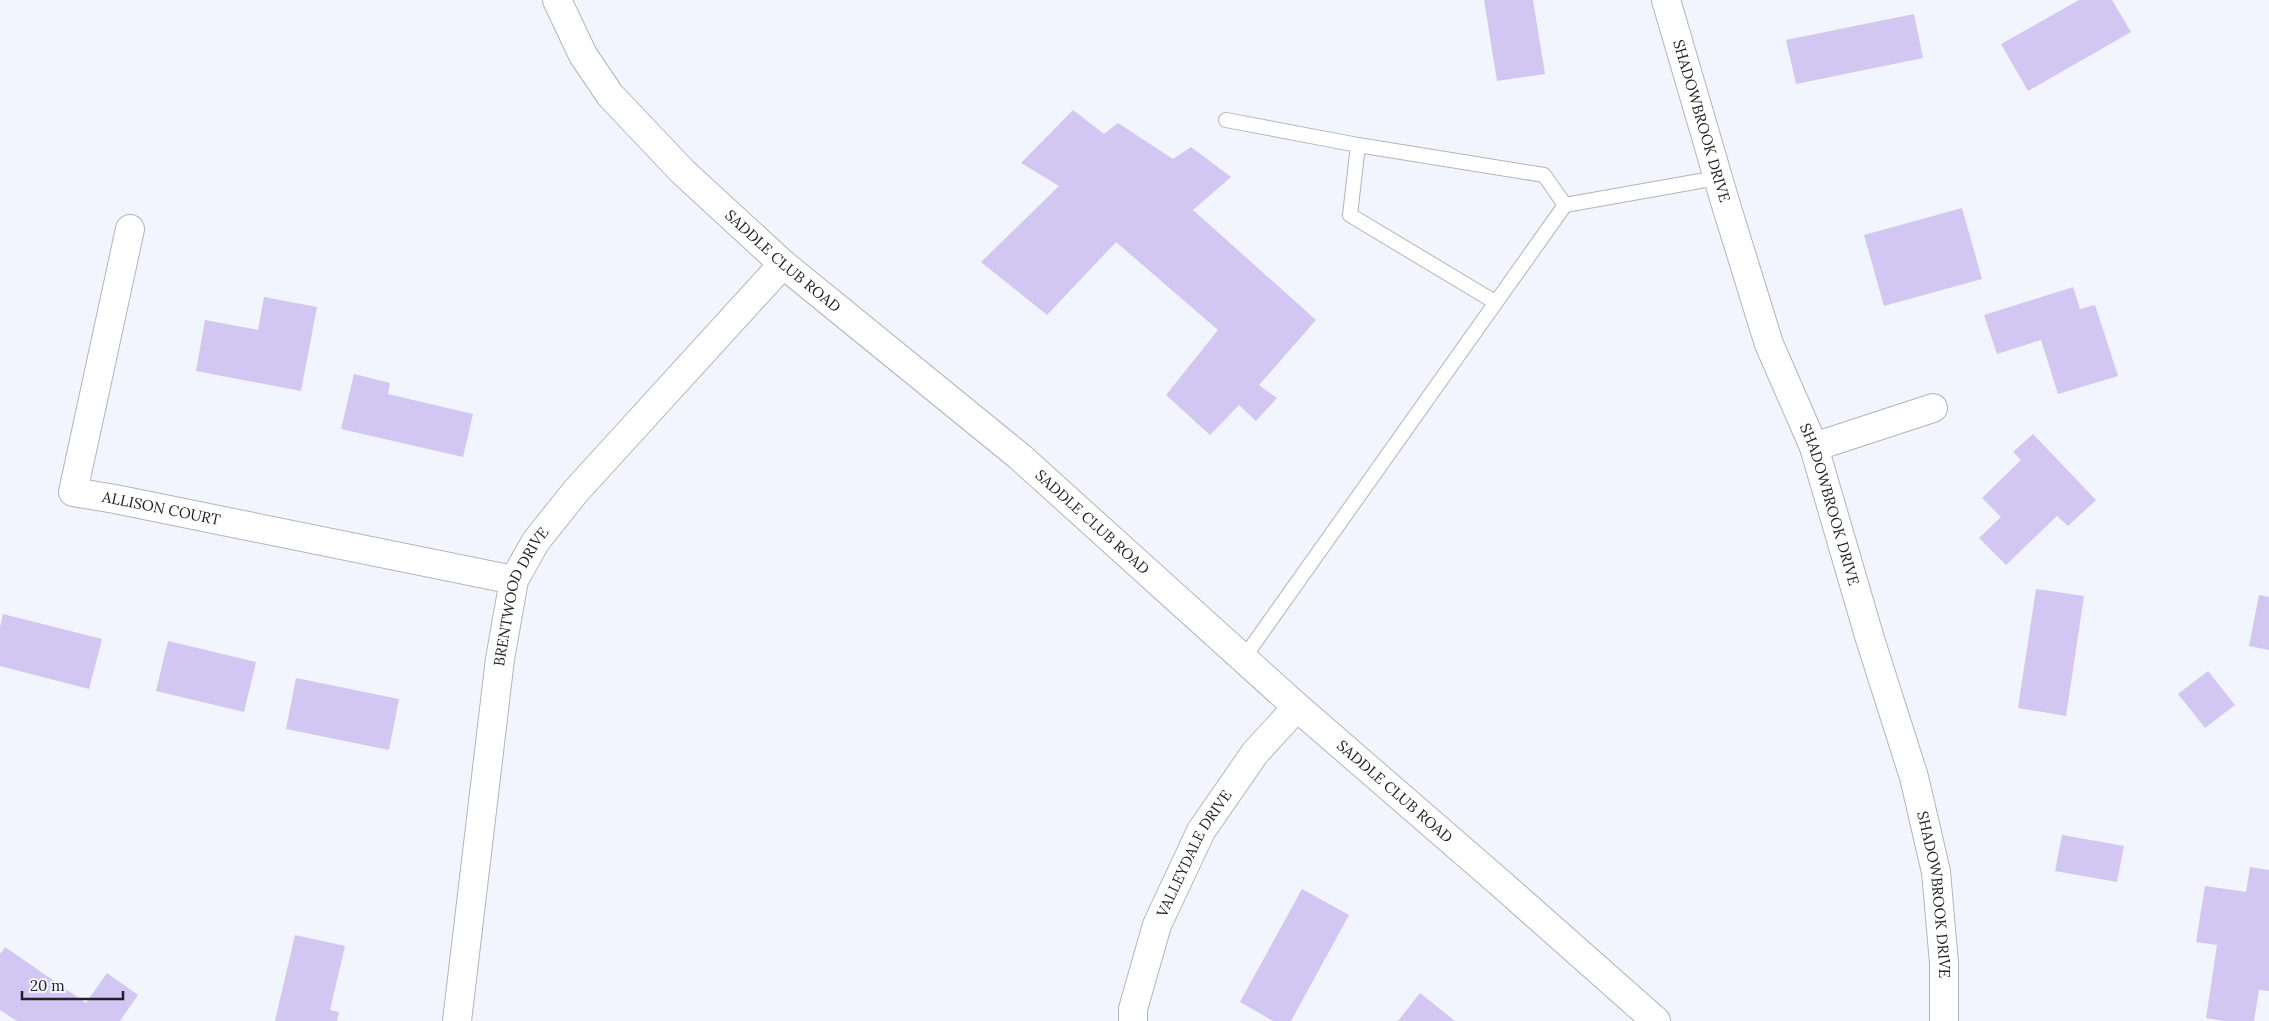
<svg xmlns="http://www.w3.org/2000/svg" width="2269" height="1021" font-family="Lora,serif">
<style>
.building{fill:#d2c6f3}
.lines{fill:none;stroke-linecap:round;stroke-linejoin:round}
.lane-casing{stroke:#b2b4bc;stroke-width:16}
.street-casing{stroke:#b2b4bc;stroke-width:30}
.secondary-casing{stroke:#b2b4bc;stroke-width:30}
.lane{stroke:#fff;stroke-width:14}
.street{stroke:#fff;stroke-width:28}
.secondary{stroke:#fff;stroke-width:28}
.labels{text-anchor:middle;stroke-width:4.5;stroke-linejoin:round;paint-order:stroke}
.street-label{font-size:15px;fill:#222225;stroke:#f3f5fe}
</style>
<rect width="100%" height="100%" fill="#f3f5fe"/>
<path class="building" d="M1484,0H1533L1545,74L1497,81Z
M2079,0H2112L2131,32L2028,91L2001,44Z
M1914,14L1923,58L1796,84L1786,40Z
M1073,110L1104,134L1118,123L1173,159L1191,147L1231,177L1193,210L1316,320L1259,385L1277,398L1256,421L1239,405L1210,435L1166,395L1218,330L1116,242L1047,315L981,262L1059,186L1021,163Z
M1962,208L1982,279L1884,306L1864,235Z
M2073,287L2080,309L2095,305L2118,376L2058,394L2041,340L1997,354L1984,315Z
M264,297L317,307L301,391L196,371L205,320L258,330Z
M354,374L390,383L388,394L473,414L463,457L341,429Z
M2033,434L2096,500L2068,526L2057,516L2006,565L1979,538L2001,517L1982,498L2021,460L2013,452Z
M2036,589L2084,596L2066,716L2018,708Z
M2259,595L2269,597V650L2249,646Z
M3,614L102,639L89,689L0,666V627Z
M168,641L256,662L244,712L156,691Z
M2208,671L2235,705L2205,728L2178,694Z
M296,678L399,699L389,750L286,729Z
M2062,835L2124,846L2117,882L2055,871Z
M2250,867L2269,870V991L2259,990L2254,1021H2223L2206,1018L2217,945L2196,942L2205,886L2246,892Z
M1302,889L1349,915L1291,1021H1273L1240,1002Z
M295,935L345,946L330,1010L339,1012L337,1021H275Z
M5,947L86,1003L107,973L138,995L120,1021H17L0,1010V954Z
M1420,993L1455,1021H1398Z"/>
<g class="lines">
<defs>
<path id="lane" d="M1226,120L1358,145
M1495,302L1350,215L1358,145L1544,175L1565,205
M1243,659L1565,205L1717,178"/>
<g id="street">
<path id="s1" d="M130,229L73,492L115,499L514,580"/>
<path d="M1814,447L1933,408"/>
<path id="s2" d="M457,1021L500,659L514,580L536,541L576,491L783,264"/>
<path id="s3" d="M1133,1021V1009L1157,925L1201,831L1255,753L1297,707"/>
</g>
<g id="secondary">
<path id="s4" d="M557,0L583,55L610,95L683,172L783,264L1019,456L1297,707L1499,882L1656,1021"/>
<path id="s5" d="M1666,0L1726,205L1769,344L1814,447L1870,639L1914,777L1936,872L1944,963V1021"/>
</g>
</defs>
<use href="#lane" class="lane-casing"/>
<use href="#street" class="street-casing"/>
<use href="#secondary" class="secondary-casing"/>
<use href="#lane" class="lane"/>
<use href="#street" class="street"/>
<use href="#secondary" class="secondary"/>
</g>
<g class="labels">
<g class="street-label">
<text dy="5" stroke="none"><textPath href="#s5" startOffset="126">SHADOWBROOK DRIVE</textPath></text>
<text dy="5" stroke="none"><textPath href="#s4" startOffset="349">SADDLE CLUB ROAD</textPath></text>
<text dy="5" stroke="none"><textPath href="#s5" startOffset="531">SHADOWBROOK DRIVE</textPath></text>
<text dy="5" stroke="none"><textPath href="#s1" startOffset="359">ALLISON COURT</textPath></text>
<text dy="5" stroke="none"><textPath href="#s4" startOffset="754">SADDLE CLUB ROAD</textPath></text>
<text dy="5" stroke="none"><textPath href="#s2" startOffset="431">BRENTWOOD DRIVE</textPath></text>
<text dy="5" stroke="none"><textPath href="#s4" startOffset="1159">SADDLE CLUB ROAD</textPath></text>
<text dy="5" stroke="none"><textPath href="#s3" startOffset="180">VALLEYDALE DRIVE</textPath></text>
<text dy="5" stroke="none"><textPath href="#s5" startOffset="936">SHADOWBROOK DRIVE</textPath></text>
</g>
</g>
<path d="M22 991v8h101v-8" fill="none" stroke="#222225" stroke-width="2.5"/>
<text x="30" y="991" font-size="15" fill="#222225" stroke="#f3f5fe" stroke-width="4" paint-order="stroke">20 m</text>
</svg>
